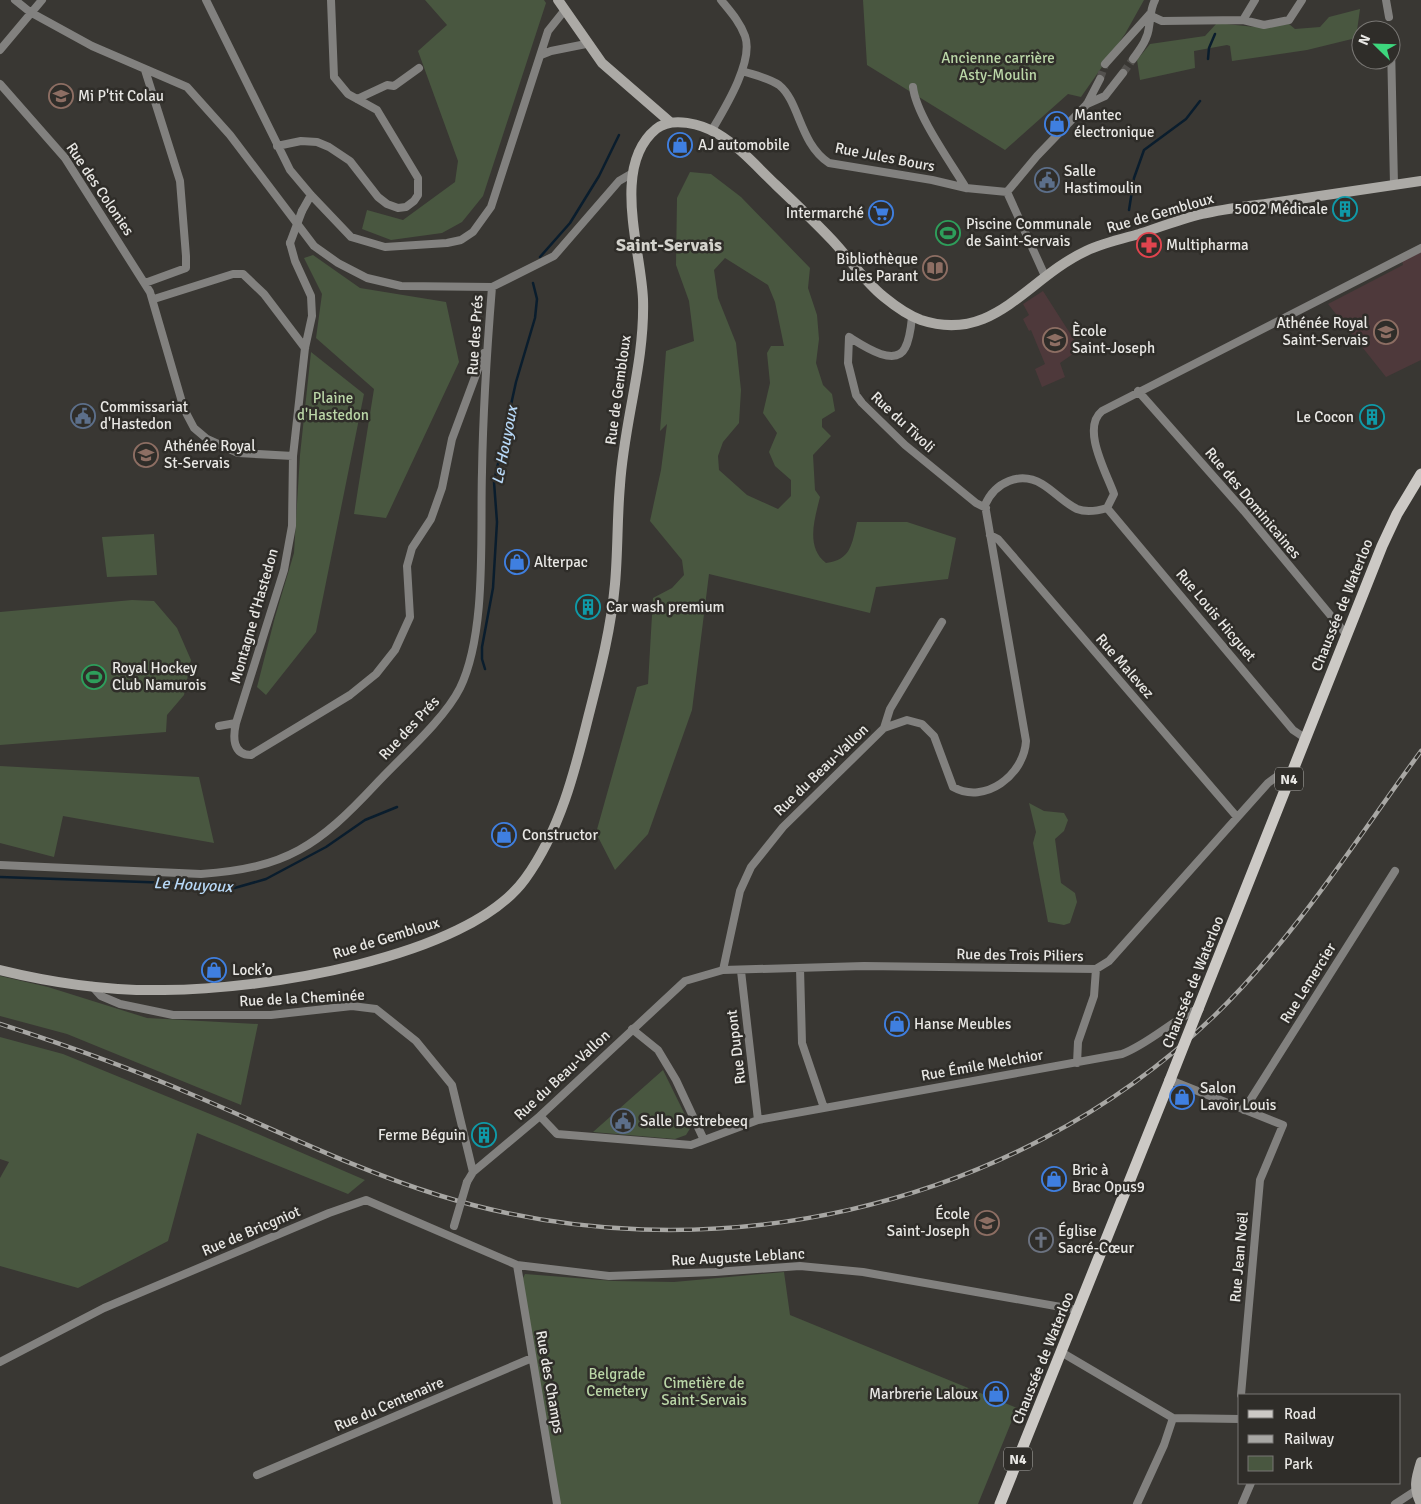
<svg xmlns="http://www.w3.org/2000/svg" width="1421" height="1504" font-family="Signika,sans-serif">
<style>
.education{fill:#4e393b}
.green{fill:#495740;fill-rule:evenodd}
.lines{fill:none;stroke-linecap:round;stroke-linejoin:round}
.stream{stroke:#0a1d2d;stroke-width:2.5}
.street-tunnel{stroke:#53514e;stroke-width:8;stroke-dasharray:8 4;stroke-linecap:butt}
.street{stroke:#82817f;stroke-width:8}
.secondary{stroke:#acaaa6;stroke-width:10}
.primary{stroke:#ccc9c5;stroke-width:11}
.rail-casing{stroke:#a8a7a4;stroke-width:4.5}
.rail{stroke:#2f2d29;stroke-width:2.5;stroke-dasharray:8;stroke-linecap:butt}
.street-bridge{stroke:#82817f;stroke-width:8}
.primary-bridge{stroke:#ccc9c5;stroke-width:11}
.labels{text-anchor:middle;stroke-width:5;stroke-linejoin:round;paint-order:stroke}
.shield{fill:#2f2d29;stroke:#b0afac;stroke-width:1}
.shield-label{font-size:14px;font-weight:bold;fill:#e8e7e4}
.park-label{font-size:15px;fill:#bad6a7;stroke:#2f2d29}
.poi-label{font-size:15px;fill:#e8e7e4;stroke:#2f2d29;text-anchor:start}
.street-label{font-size:15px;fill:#e8e7e4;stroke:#2f2d29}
.water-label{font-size:16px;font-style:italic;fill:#b7d8f7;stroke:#2f2d29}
.quarter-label{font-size:18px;font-weight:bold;fill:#d4d3cd;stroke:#2f2d29}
</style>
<rect width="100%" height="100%" fill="#393733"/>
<path class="education" d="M1421,252V360L1386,377L1328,304L1403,265L1402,261Z
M1043,291L1080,349L1060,363L1065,377L1042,387L1035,369L1045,364L1031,330L1029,331L1023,319L1029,315L1023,304Z"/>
<path class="green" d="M425,0H544L546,3L483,196L462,222L442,233L391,240L362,229L367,210L403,220L455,182L458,161L418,51L447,25Z
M863,0H1144L1125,34L1081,97L1068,94L1005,150L867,65Z
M1360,9L1356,38L1307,50L1232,61L1230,46L1227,45L1194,51L1195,68L1140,80L1137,60L1150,44L1205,36L1217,23L1255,27L1289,24L1295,29L1320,27L1329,17Z
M690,172L711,174L741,197L810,268L808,288L817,315L819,339L816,363L823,385L832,394L835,411L822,419V427L831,436L813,455L815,490L820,497C815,518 805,547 826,563C851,560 852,544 857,522H907L956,538L948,579L876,587L870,613L709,574L692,710L648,834L615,870L596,833L637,687L648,684L653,598L672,588L684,575L682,560L650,521L661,470L667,424L660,431L666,351L694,341L689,301L676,265L677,198ZM725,258L768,285L775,302L784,346H771L767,353L770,383L763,413L777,433L769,452L775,466L791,480V496L778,509L747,495L719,470L718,456L723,442L739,423L741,390L736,343L718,298L714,270Z
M313,255L360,288L446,302L459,362L386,518L354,514L374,389L316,338L322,294L304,258Z
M311,352L364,394L316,632L266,695L257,687L275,617L294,553L300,455Z
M154,534L157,575L107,577L102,537Z
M132,600L154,601L177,628L191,660L184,695L167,715L166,732L0,745V612Z
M0,766L199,777L214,843L63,816L54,857L0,843Z
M1029,803L1044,811L1064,813L1068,820L1064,831L1055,839L1061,883L1075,893L1077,902L1070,923L1064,925L1048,922L1033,843L1036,832Z
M0,976L48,987L147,1018L258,1024L241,1105L67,1034L0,1016Z
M0,1037L63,1054L237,1125L365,1180L348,1194L197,1133L168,1241L78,1288L0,1266V1178L9,1162L0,1159Z
M663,1070L691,1127L686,1135L675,1139L593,1132Z
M784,1272L790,1315L1017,1408L978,1504H560L522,1280L525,1274L614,1281L674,1282Z"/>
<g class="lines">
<path class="stream" d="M1208,59L1209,48L1215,34
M1129,210L1134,178L1144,150L1186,119L1200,101
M540,257L570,223L599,176L619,135
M485,669L482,659V647L493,588L497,522L494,482L516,382L535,318L537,299L533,283
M0,877L201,884L231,889L266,879L326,847L365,820L397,807"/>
<path class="street-tunnel" d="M1123,73L1133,59
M1100,79L1105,64"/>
<path class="street" d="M15,0L30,12L92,46L187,87L230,135L314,246L338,263L367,278L401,286L492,287L554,256L619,181L631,174
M206,0L290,170L311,195L351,237L385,247L447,243L461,240L473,232L491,207L548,31L564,11
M1386,0L1389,17
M1149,15L1162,21L1243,20L1264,25L1289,20L1302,0
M1243,20L1255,0
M1391,45L1394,185
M0,50L42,0
M541,55L551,51L586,44
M1133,59C1140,49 1148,39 1149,27C1151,16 1150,10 1155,0
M1105,64L1149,15
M742,71C754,75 769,78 779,85C800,102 799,143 829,163L932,180L966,188L1007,192
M0,84L65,158L150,292L184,409L194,428L207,439L238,453L293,456
M913,87C916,115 951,163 966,188
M357,99L387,85L394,86L419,68
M1087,104L1105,96L1123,73
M712,130C725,108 754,61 745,36C740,22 730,11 721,0
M277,146L301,141L317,142L329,147L350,161L378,197L387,204L398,208L406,207L414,201L418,195V178L377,110L348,94L334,77L331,0
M1007,192L1037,156L1087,104L1100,79
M1007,192L1045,276
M302,211L311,195
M145,283L186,268V256L180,181L145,70
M154,299L233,274H243L264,294L305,348
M912,317C911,327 910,339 905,348C895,368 862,345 849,337L848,363L856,395L862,403L905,445L976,503L986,508
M1138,391L1244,511L1346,634
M1107,508L1114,494C1106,472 1081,428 1102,411L1421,248
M1107,508L1293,730L1305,738
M990,535L998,539L1017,561L1237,817
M236,723C233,736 232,755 251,755L350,695L376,674L395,650L410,617L407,566L412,548L431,519L442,488L452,439L484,353
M219,726L236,723L284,570L292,526L293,456L305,348L312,316L311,296L295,261L290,243
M884,728L890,709L942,622
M0,865L201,874C287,868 318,846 376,784C401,757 444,720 460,688C487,632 480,535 482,472C483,410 487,349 492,287
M800,968L802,1043L824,1108
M723,970L864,966L1096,969L1109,961L1268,783L1283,772L1291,774
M741,971L758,1120
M92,986L101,996L120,1004L173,1015H271L352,1006L376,1009L416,1041L452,1085L473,1172L467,1182
M632,1029L658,1050L676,1080L704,1140
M1077,1063L1078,1042L1094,996L1096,969
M1170,1080L1283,1125L1260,1180L1241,1395
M1244,1110L1395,871
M540,1116L557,1134L691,1145L758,1120L1122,1054C1150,1043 1171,1021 1198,1009
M473,1172L540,1116L685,981L723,970L740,891L751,867L783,827L884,728L907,720L922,724L934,736L953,787C985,805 1024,775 1026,741L985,505C995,482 1020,471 1042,484C1054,491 1064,503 1077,509C1087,513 1097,511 1107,508
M517,1265L557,1504
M1061,1352L1173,1418L1240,1419
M0,1362L104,1308L329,1213L366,1200L517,1265L609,1276L715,1272L800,1266L863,1272L1078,1310
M257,1475L532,1358
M1137,1504L1164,1445L1173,1418
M1242,1504L1251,1483
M1395,1504L1415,1491"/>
<path class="secondary" d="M558,0L602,63L670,122
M0,970C53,983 109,991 164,990C259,990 467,959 525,879C560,831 575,771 589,714C600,671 611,629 615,584C618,551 617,518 620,485C624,422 645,362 643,299C641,249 611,166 656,129C672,116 702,124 718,134C740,147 758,168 776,185C795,203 814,221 832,240C849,258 864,281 884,297C895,306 907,315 921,320C994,344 1026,279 1086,251C1103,243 1121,239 1139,234C1160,227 1181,219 1202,214C1227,208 1253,206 1279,202C1326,195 1373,188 1421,181
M1421,1504C1413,1488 1416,1478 1421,1462"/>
<path class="primary" d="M1198,1009L1382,546L1397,514L1421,474
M1000,1504L1170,1080"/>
<defs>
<path id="rail" d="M0,1024C65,1045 130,1068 193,1095C274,1129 354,1169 438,1195C703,1278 1011,1211 1213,1017C1294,939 1355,841 1421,751"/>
</defs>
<use href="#rail" class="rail-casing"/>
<use href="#rail" class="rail"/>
<path class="street-bridge" d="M290,243L302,211
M454,1226L467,1182"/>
<path class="primary-bridge" d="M1170,1080L1198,1009"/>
</g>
<defs>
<symbol id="school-ring" viewBox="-11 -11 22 22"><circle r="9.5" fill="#2f2d29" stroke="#8d6e63" stroke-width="1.5"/><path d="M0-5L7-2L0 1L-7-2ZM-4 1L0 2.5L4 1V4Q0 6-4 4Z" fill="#8d6e63"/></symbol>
<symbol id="shop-ring" viewBox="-11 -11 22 22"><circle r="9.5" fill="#2f2d29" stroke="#3f7fe0" stroke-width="1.5"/><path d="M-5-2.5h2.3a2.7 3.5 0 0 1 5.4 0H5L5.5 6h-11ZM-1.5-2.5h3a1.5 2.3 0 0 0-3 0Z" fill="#3f7fe0"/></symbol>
<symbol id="civic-ring" viewBox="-11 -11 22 22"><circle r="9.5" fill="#2f2d29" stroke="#5c6f8a" stroke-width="1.5"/><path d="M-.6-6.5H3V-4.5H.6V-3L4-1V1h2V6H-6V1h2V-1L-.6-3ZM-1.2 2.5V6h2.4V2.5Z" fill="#5c6f8a"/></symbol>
<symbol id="building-ring" viewBox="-11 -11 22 22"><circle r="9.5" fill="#2f2d29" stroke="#0f9aa8" stroke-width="1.5"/><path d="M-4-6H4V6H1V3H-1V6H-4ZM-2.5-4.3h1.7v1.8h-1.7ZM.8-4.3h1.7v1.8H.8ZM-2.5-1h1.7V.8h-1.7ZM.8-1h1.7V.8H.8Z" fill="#0f9aa8"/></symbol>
<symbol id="supermarket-ring" viewBox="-11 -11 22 22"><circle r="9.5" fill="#2f2d29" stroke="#3f7fe0" stroke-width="1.5"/><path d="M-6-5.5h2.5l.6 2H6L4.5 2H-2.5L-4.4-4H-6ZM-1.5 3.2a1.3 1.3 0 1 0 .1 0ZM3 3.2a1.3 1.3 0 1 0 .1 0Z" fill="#3f7fe0"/></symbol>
<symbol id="stadium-ring" viewBox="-11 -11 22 22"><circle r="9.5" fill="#2f2d29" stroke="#2e9e5b" stroke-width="1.5"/><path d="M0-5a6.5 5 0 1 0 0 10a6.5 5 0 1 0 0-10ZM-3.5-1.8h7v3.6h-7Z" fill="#2e9e5b"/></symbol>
<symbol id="pharmacy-ring" viewBox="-11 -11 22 22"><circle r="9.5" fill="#2f2d29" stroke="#e0444e" stroke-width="1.5"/><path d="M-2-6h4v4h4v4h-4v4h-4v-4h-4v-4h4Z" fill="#e0444e"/></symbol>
<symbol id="library-ring" viewBox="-11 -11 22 22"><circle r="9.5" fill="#2f2d29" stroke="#8d6e63" stroke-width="1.5"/><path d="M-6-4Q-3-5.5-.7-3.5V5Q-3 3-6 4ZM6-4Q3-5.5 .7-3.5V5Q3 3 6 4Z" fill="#8d6e63"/></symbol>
<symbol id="church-ring" viewBox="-11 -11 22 22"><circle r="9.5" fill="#2f2d29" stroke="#6b7280" stroke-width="1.5"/><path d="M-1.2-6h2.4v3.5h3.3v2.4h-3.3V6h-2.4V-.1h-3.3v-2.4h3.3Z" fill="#6b7280"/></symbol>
</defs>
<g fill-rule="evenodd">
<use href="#school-ring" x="47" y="82" width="28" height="28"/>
<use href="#shop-ring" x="1043" y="110" width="28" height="28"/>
<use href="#shop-ring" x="666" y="131" width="28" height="28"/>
<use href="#civic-ring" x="1033" y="166" width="28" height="28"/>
<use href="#building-ring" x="1331" y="195" width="28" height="28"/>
<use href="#supermarket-ring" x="867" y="199" width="28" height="28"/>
<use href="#stadium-ring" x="934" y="219" width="28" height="28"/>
<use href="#pharmacy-ring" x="1135" y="231" width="28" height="28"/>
<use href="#library-ring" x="921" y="254" width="28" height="28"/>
<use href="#school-ring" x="1372" y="318" width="28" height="28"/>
<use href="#school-ring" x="1041" y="326" width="28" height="28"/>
<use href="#civic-ring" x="69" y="402" width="28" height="28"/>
<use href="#building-ring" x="1358" y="403" width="28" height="28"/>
<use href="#school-ring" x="132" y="441" width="28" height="28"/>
<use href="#shop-ring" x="503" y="548" width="28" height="28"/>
<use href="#building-ring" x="574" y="593" width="28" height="28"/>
<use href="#stadium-ring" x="80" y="663" width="28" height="28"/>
<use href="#shop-ring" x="490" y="821" width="28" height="28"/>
<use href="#shop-ring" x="200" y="956" width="28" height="28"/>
<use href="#shop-ring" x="883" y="1010" width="28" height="28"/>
<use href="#shop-ring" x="1168" y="1083" width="28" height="28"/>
<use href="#civic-ring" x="609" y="1107" width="28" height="28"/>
<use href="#building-ring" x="470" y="1121" width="28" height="28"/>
<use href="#shop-ring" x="1040" y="1165" width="28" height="28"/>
<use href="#school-ring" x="973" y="1209" width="28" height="28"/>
<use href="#church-ring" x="1027" y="1226" width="28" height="28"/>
<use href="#shop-ring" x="982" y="1380" width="28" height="28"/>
</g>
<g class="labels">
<g class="shield">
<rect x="1275" y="767.5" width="28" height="23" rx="4"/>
<rect x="1004" y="1447.5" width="28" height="23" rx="4"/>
</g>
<g class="shield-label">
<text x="1289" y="784">N4</text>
<text x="1018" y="1464">N4</text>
</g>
<g class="park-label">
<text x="998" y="63">Ancienne carrière<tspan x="998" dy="17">Asty-Moulin</tspan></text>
<text x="333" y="403">Plaine<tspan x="333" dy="17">d'Hastedon</tspan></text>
<text x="617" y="1379">Belgrade<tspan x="617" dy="17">Cemetery</tspan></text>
<text x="704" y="1388">Cimetière de<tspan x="704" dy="17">Saint-Servais</tspan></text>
</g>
<g class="poi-label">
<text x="78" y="101">Mi P'tit Colau</text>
<text x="1074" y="120">Mantec<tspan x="1074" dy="17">électronique</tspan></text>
<text x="698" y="150">AJ automobile</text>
<text x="1064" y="176">Salle<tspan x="1064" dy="17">Hastimoulin</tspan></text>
<text x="1328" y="214" text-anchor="end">5002 Médicale</text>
<text x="864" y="218" text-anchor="end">Intermarché</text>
<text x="966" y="229">Piscine Communale<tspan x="966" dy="17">de Saint-Servais</tspan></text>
<text x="1166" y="250">Multipharma</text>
<text x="918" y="264" text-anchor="end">Bibliothèque<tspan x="918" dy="17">Jules Parant</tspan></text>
<text x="1368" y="328" text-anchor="end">Athénée Royal<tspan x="1368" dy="17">Saint-Servais</tspan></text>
<text x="1072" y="336">Ècole<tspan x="1072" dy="17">Saint-Joseph</tspan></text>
<text x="100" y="412">Commissariat<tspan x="100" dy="17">d'Hastedon</tspan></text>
<text x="1354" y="422" text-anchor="end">Le Cocon</text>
<text x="164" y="451">Athénée Royal<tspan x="164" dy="17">St-Servais</tspan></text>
<text x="534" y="567">Alterpac</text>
<text x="606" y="612">Car wash premium</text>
<text x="112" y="673">Royal Hockey<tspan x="112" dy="17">Club Namurois</tspan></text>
<text x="522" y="840">Constructor</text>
<text x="232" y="975">Lock’o</text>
<text x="914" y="1029">Hanse Meubles</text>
<text x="1200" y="1093">Salon<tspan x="1200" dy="17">Lavoir Louis</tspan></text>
<text x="640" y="1126">Salle Destrebeeq</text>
<text x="466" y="1140" text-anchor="end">Ferme Béguin</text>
<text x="1072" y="1175">Bric à<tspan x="1072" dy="17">Brac Opus9</tspan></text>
<text x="970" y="1219" text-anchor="end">École<tspan x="970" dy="17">Saint-Joseph</tspan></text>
<text x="1058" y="1236">Église<tspan x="1058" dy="17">Sacré-Cœur</tspan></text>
<text x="978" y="1399" text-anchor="end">Marbrerie Laloux</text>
</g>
<g class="street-label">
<text transform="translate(885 157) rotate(11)" y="5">Rue Jules Bours</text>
<text transform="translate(100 189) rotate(56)" y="5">Rue des Colonies</text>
<text transform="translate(1160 213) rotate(-16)" y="5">Rue de Gembloux</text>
<text transform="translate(475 335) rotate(-86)" y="5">Rue des Prés</text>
<text transform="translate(618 390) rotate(-82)" y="5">Rue de Gembloux</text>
<text transform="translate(903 422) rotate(43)" y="5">Rue du Tivoli</text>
<text transform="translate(1253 503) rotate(50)" y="5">Rue des Dominicaines</text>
<text transform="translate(1342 605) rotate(-68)" y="5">Chaussée de Waterloo</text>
<text transform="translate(1216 615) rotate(50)" y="5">Rue Louis Hicguet</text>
<text transform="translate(254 616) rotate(-74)" y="5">Montagne d'Hastedon</text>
<text transform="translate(1125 666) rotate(49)" y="5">Rue Malevez</text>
<text transform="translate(409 728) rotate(-47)" y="5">Rue des Prés</text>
<text transform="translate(821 770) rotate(-44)" y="5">Rue du Beau-Vallon</text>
<text transform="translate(386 938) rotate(-17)" y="5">Rue de Gembloux</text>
<text transform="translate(1020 955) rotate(1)" y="5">Rue des Trois Piliers</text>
<text transform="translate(1193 982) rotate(-68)" y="5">Chaussée de Waterloo</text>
<text transform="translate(1308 983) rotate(-58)" y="5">Rue Lemercier</text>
<text transform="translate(302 998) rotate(-3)" y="5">Rue de la Cheminée</text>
<text transform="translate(736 1047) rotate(-97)" y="5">Rue Dupont</text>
<text transform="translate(982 1065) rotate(-10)" y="5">Rue Émile Melchior</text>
<text transform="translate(562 1075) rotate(-43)" y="5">Rue du Beau-Vallon</text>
<text transform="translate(251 1231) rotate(-23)" y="5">Rue de Bricgniot</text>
<text transform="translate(738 1257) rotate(-3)" y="5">Rue Auguste Leblanc</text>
<text transform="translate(1239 1257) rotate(-85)" y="5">Rue Jean Noël</text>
<text transform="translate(1043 1358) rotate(-68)" y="5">Chaussée de Waterloo</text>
<text transform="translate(550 1382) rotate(80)" y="5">Rue des Champs</text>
<text transform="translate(389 1404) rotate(-23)" y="5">Rue du Centenaire</text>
</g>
<g class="water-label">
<text transform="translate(504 445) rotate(-79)" y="6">Le Houyoux</text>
<text transform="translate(193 884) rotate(3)" y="6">Le Houyoux</text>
</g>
<g class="quarter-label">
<text x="669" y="251">Saint-Servais</text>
</g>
</g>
<rect x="1238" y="1394" width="162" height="90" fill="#2f2d29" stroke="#797774"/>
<rect x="1248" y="1410" width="25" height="8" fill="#ccc9c5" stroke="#797774"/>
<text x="1284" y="1419" font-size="15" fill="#e8e7e4">Road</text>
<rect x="1248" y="1435" width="25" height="8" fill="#a8a7a4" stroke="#797774"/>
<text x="1284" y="1444" font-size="15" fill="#e8e7e4">Railway</text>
<rect x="1248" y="1456" width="25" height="15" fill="#495740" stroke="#797774"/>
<text x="1284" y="1469" font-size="15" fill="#e8e7e4">Park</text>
<g transform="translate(1376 45) rotate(293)"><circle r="24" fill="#2f2d29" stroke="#797774"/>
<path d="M0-4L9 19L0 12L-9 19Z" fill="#3dd77d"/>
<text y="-8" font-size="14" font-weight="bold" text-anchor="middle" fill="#e8e7e4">N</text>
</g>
</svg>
